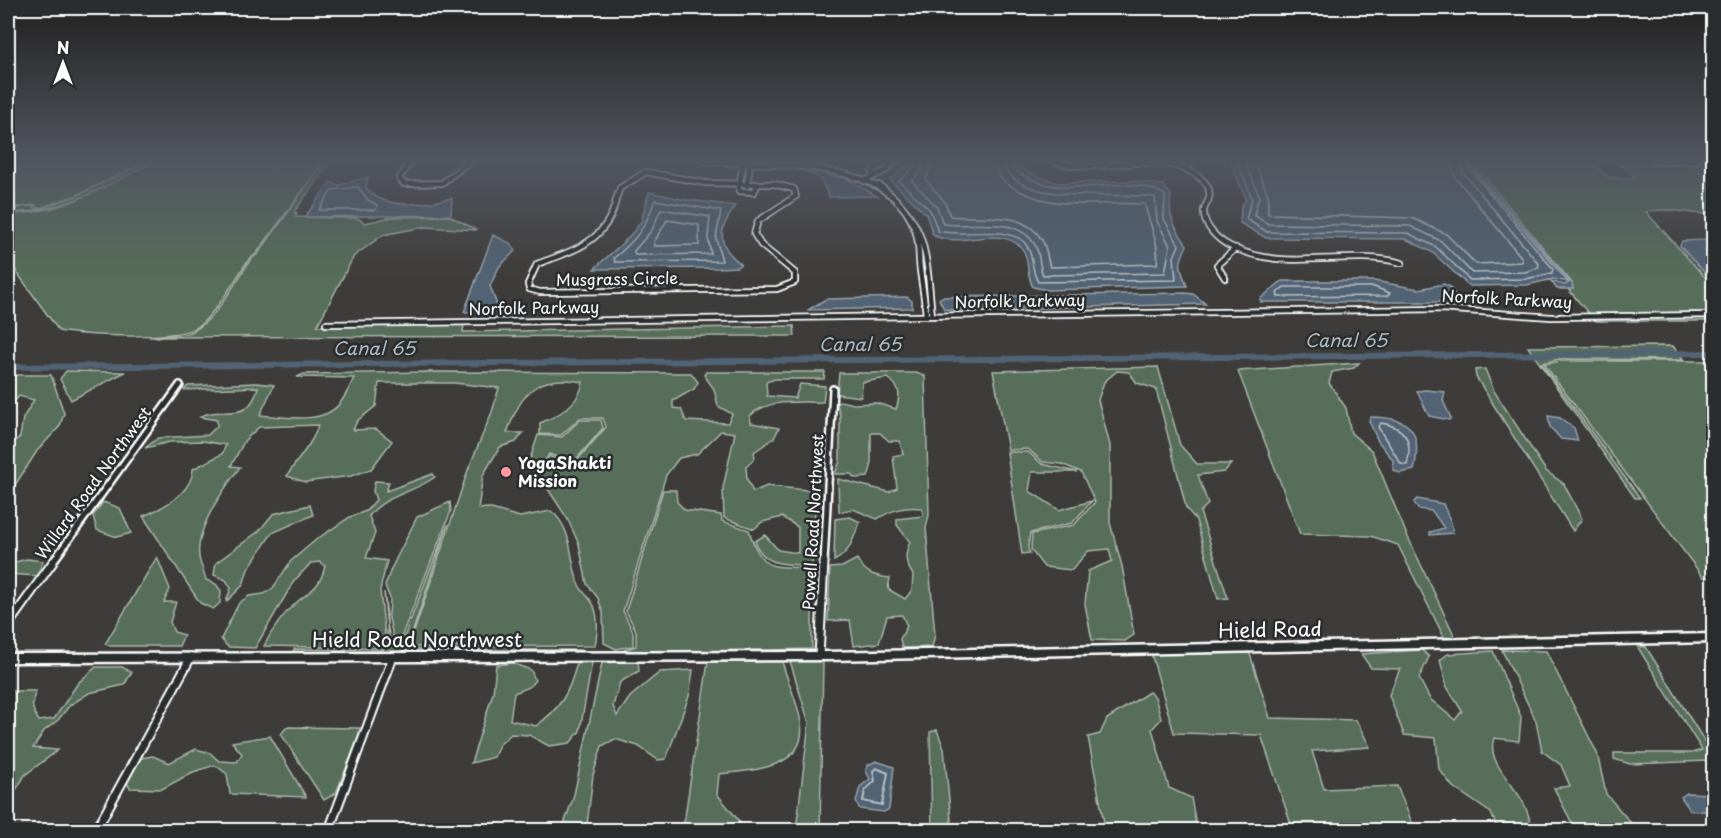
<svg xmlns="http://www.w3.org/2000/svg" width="1721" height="838" font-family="'Playpen Sans',sans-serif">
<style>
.green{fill:#566e5a;stroke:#aab6ac;stroke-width:1.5}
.water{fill:#516474;stroke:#97a2ac;stroke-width:1.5}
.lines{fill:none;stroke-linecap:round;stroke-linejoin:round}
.shore-far1{stroke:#b9c1c7;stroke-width:1.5}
.shore{stroke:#b9c1c7;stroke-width:2}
.canal{stroke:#516474;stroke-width:6}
.minor-far2-casing{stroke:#fff;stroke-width:8}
.minor-far1-casing{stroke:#fff;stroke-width:10}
.minor-casing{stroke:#fff;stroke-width:11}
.tertiary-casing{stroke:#fff;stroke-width:13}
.minor-far2{stroke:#2a2d2e;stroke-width:4.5}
.minor-far1{stroke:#2a2d2e;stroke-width:5}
.minor{stroke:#2a2d2e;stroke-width:7}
.tertiary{stroke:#2a2d2e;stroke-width:8}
.poi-dot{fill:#ff9aa2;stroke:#2a2d2e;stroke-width:2}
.labels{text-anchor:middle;stroke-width:5;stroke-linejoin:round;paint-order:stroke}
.street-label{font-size:16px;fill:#fff;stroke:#2a2d2e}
.poi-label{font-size:16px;font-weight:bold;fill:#fff;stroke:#2a2d2e;text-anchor:start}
.water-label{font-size:18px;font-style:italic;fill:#b1b9c0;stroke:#2a2d2e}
.near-street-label{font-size:20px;fill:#fff;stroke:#2a2d2e}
</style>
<rect width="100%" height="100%" fill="#3e3c3a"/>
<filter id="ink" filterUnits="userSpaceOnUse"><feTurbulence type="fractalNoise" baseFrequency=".0167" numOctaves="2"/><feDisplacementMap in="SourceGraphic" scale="12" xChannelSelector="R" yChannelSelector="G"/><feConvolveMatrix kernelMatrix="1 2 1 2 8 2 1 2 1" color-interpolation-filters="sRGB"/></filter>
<g filter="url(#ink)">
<path class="green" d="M8,161H146L77,195L37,209L36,205C23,205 17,210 8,211Z
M149,161H153C106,186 62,213 8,213L18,207L34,206L35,210L77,196Z
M155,161H223L272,167L302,161H324L256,254L249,259C234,281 220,307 200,325C183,341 84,336 59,331L8,260V214C62,214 108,186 155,161Z
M325,161H331L294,212L297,213L295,217L357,218L365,223L392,217L450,216L477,230L424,227L383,235L354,256L317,326L464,324L463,332L794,326L795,336L149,337C161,335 180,337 191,332C216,321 236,281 251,259L258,254Z
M1471,161H1594L1596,167L1610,178H1635L1626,168L1612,161H1713V214C1691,215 1668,206 1646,212L1713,286V313L1590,315L1568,289H1573L1572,283Z
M1713,317L1714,321H1596L1593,318Z
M1673,346L1684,360L1560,359L1541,363L1640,498H1635L1528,347Z
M1561,361H1713V578L1703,577L1544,364Z
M1359,363L1354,368L1332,372L1329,383L1346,408L1351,433L1372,451L1406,533L1456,639L1444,637L1398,545L1371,536L1300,534L1238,371Z
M1158,367L1180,445L1197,464H1231L1224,472L1198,475L1208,504L1200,512L1228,598L1218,599L1196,520L1186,508L1182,491L1156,389L1137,383L1129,372L1117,371L1104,382L1098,400L1110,445V523L1122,566L1134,635L1125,641L1092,640L1085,604L1088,571L1112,561L1109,549L1088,551L1072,570L1044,567L1031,550L1032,534L1074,525L1095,502L1081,472L1062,464L1043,462L1028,449L1008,450L993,371Z
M1485,369L1494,391L1546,471L1564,484L1582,519L1573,531L1476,377L1475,370Z
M66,371L125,372L71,400L60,379Z
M430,372L691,373L698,382L694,389L673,401V408L681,409L686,421L728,423L732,414L718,406L714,389L704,375L706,372H825L824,379H775L766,382L767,396L795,398L800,384L825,386L823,402C800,403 768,398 750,416L751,423L779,428L774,438L754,452L755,458L746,467L747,479L753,492L767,486L816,491L812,565C789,564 763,568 755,541L765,535L778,550L798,553V527L782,517L762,522L754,529L724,518L723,488L735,433L721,431L697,454L679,458L666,475L623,611L633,632V646L616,649L604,643L603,613L598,598L587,584L579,544L567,518L542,480L540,471L549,456L573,465L606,427L603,418H580L561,435L540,434V423C558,416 580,403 583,382C537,373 521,392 507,433H523L516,442L500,447L483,475L478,509L488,508L520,517L551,511C574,529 569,561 579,585C583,594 593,599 595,609C599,621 597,634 595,646L409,647L468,470L492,412L499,388L454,383H379L376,406L357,421L353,430L376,429L392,441L371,469L351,476L305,482L287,476C297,459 313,444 318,425L259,427L245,440L231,466L240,467C224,489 195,528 199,557C200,564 204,572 206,580L216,584L221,591L220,603L213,609L200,603L143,516C163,508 192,493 193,469L222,454L226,445L203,441L170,442L145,448L158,438L208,435L217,426V420L200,417C219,404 249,427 258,387L184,390L188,386L256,383L274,385L260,415C284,417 324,425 340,403C346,396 350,386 354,378L297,377L304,374Z
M839,373H916L925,376L929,515L926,528L935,635L932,647L902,648L900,639L907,626L902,615L887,616L879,643L854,646L850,620L828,621L830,568L842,567L857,559C865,574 874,576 890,578L888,589L905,599L912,590L913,575C905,563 904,556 910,542L897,525V519L923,516L922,508C904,506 892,510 877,519L853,509L839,512L838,479L889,492L897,488L893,456L903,454L900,441H889L880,433H871V467L868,477L855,478L851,474H835L840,461V415L837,404L840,401L854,404L876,403L896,409C901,395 900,387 888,378L862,382L861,397L837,394Z
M8,375H51L64,413L60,426L37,451L15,485L10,501L8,500V447L20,437L23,418L34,400L19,396L8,409Z
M580,420H601L603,428L573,463L549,454L538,474L528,465L538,435L562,437Z
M1007,452H1028L1042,464L1077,472H1032L1029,491L1059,510L1092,501L1072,523L1030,533L1028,549L1030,553L1022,554Z
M433,474L435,477C413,493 385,495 369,516L375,533L366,558L387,561L380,590L385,636L382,648L264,646C272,630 284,613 298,601C313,589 320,587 325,566L320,562L311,563L294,581L255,648L228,647L221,639L239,603L249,596L264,594L273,588L291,561L317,539L350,517L366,511L376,500L373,491L375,481L389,482L386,491Z
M663,490H676L677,502L685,510L721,515L722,521L749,530C762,573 771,566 812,568V649L616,653L636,646V631L626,611Z
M103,502L120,508L131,533L117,537L97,530L93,516Z
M450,502L451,511L402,635L394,641L389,618L390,598L385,586L391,569L417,517Z
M310,505L313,515L272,533L248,569L243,585L226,602L231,588L226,580L214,575L216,563L259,531L273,514Z
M850,517L860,522C852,539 852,552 834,561L835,519Z
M448,524L407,649L581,650L560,653H293L294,649L383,650C391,639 386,606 384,592L386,619L391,644L404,637Z
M157,557L170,589L164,602H176L170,622L174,632L184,635L179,646H111L105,644Z
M27,559L43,561L37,576L8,574V564Z
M1637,646L1646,647L1713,755V770L1708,761L1630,764L1614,759V753H1692L1702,750Z
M1422,650L1429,657L1419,678L1430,699L1455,720L1462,711L1447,687L1440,660L1448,654L1493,651L1521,717L1519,741L1494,738C1486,763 1514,783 1524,804C1528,812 1530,822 1534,830H1498L1491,813L1453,787L1439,769L1436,738L1404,735L1389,695L1400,669L1371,668L1361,654Z
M1502,650L1546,651L1597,753L1606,794L1637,830H1579L1571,821L1554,788L1570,786L1561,765L1542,751L1536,721Z
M1249,651L1270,718L1356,720L1370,747L1312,751L1324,789L1397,786L1415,830H1293L1261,735L1174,733L1151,653Z
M638,661L639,671L620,682L613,706L617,716L630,697L660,672L693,670L689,696L666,759L658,760L638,746L615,739L602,746L593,775L587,825L583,830H562L574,795L602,663Z
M782,661C787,681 798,702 801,723C808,770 750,770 719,774L717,794L739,821L743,830H683L708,662Z
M790,661H823L820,830H796L809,723Z
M592,662L580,731L570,743L549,746L529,735L511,734L499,745L494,757L471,763L493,693L496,665L512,663L531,670L535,680L529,687L514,693L510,720L536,726C561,708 569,693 577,663Z
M96,667H122L132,672L124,685L89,693L70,705L58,720L44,731L33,748L58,750L25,775L8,803V694L11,691H36C31,703 31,709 39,721L54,719L78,683Z
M1149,692L1155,697L1161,719L1152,729L1169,788L1191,798L1197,830L1105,828L1088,737L1100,734L1107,719Z
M287,727L360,728L357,741L336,793L324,800L281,734Z
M937,730L944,749L952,830H932L930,732Z
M270,736L306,797L230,794L227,774L215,765L193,772L162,789L130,788L127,783L141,758L153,756L169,763L196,749L210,753L219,761L237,762L242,754L232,742Z"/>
<path class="water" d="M1230,161H1465L1568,282L1553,279L1527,285L1469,286L1432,252L1406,239L1266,238L1240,223L1241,207L1246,199Z
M1467,161H1471L1572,283L1573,289H1557L1551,281L1565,285L1570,282Z
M911,162H1011L1035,176L1058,183L1132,181L1163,185L1171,195C1167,217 1175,228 1187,245C1178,265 1179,265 1187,286L1047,290L1033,287C1026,276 1030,257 1021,247C999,225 958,249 933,235L926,214L890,180Z
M808,172L845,178L877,196L829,197L821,179Z
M368,177L366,188C383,211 427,204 452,198L451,215L305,217L330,183L340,185Z
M649,192L681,199L736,206C718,229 716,245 741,264L737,267L719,268L594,269L629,237L641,222Z
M493,235L510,243L516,250L499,267L490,286L497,305L507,311L464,312Z
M1706,240L1713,244V282L1680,246L1682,241Z
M1282,281H1374L1419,289L1444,284L1450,287L1456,297L1452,302H1261L1260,299Z
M1185,293L1193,294L1206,304L951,310L944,309L939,299L942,297Z
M907,297L912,301V308L808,310L826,299Z
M1426,390L1445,392L1443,401L1451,418L1449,420L1429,416L1417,391Z
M1548,416L1560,418L1574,428L1578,441L1561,439L1550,427Z
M1371,417C1410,417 1423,430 1414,470L1400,473L1393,470V460L1378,441L1369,421Z
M1417,499L1443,504L1451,522L1453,533L1430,535V532L1444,528L1432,511L1418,509L1414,502Z
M876,761L894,767L889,809L884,812L860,809L856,802L860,787L870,779L866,771L868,765Z
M1687,793L1713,794V812L1690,810L1681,797Z"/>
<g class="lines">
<path class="shore-far1" d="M916,161L914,167L899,181L930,210L938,231C962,238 1013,223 1027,246C1034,257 1031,271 1038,282L1176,280L1174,257L1179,245L1164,219L1165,195C1127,170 1072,202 1027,177C1019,173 1013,170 1011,161
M923,161L922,169L912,181L937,207L943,224C972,228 1020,214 1036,247C1040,256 1039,266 1043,275L1165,273L1170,246L1157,221L1155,197C1121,191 1012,208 1003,161
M932,161L926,180L945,202L950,216C981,220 1022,208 1042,240C1047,248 1047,258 1050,267L1157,264C1160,241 1149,226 1145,204C1101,201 1057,212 1016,189C1004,182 995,176 994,161
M1237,161L1252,198L1246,219L1267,232L1408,233L1436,247L1470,280L1526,279L1552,273L1553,269L1468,167L1467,161
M1245,161L1259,196L1254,215L1268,224L1410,226L1441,241L1472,273L1525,272L1538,268L1539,264L1462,171L1459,161
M1254,161L1268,195V214L1412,218L1446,234L1476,264L1522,262V258L1455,177L1450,161
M358,187L368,200L377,205L376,210H319L332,190Z
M655,200L721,211L716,238L722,261L615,262L614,258C637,239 645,228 655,200Z
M661,209L710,217L708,238L711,254L635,255L634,251L652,230Z
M667,220L699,225V245L655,246L654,242Z
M1284,287H1374L1390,293L1387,296L1278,297L1277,293Z
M1381,423C1406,427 1413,441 1407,465L1401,464L1378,427Z"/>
<path class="shore" d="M876,768L888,773L882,805L863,801L865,790L875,781L873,771Z"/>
<path class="canal" d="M8,367L1714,353"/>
<defs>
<path id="minor-far2" d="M412,161L399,178L404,184L442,183L470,161
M705,161C767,168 890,154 915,230C920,243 918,257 920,270C922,286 925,301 926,316
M1053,161C1093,175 1136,155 1176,166C1189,170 1213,180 1209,198C1208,203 1204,206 1204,211C1203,226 1218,240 1230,246C1285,274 1346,248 1402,263
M1654,161H1696
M1184,169L1192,161
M646,172L705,183L774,184L794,189L796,196L758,221L754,234L761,245L795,273V282L777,289L540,292L529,289L528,284L537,264C566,253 597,246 611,215C615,207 616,197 620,188Z
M872,175L873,170L890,161
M864,181L887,170L895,161
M879,185C930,223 926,258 932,316
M739,186V191L754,192L757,186
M739,186L743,163
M747,186L750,163
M1225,278L1217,265L1236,248
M326,324L1441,309L1551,317L1714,315"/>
<path id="minor-far1" d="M52,563L180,385
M824,563L833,389"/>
<path id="minor" d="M8,625L53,562
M819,656L824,562
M96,830L191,657
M329,830L393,657"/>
<path id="tertiary" d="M8,658L827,656L1714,638"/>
</defs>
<use href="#minor-far2" class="minor-far2-casing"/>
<use href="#minor-far1" class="minor-far1-casing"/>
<use href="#minor" class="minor-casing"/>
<use href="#tertiary" class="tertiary-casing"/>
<use href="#minor-far2" class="minor-far2"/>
<use href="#minor-far1" class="minor-far1"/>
<use href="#minor" class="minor"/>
<use href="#tertiary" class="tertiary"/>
</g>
</g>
<linearGradient id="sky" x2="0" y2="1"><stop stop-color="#222120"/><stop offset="0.58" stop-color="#525660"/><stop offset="1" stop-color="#525660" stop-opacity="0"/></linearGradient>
<rect width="1721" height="278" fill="url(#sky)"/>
<circle class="poi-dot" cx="506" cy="472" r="6"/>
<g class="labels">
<g class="street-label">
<text transform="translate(617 279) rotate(-1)" y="6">Musgrass Circle</text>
<text transform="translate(1507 299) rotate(3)" y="6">Norfolk Parkway</text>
<text transform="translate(1020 301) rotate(-1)" y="6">Norfolk Parkway</text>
<text transform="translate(534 308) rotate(-1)" y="6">Norfolk Parkway</text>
<text transform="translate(93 483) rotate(-54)" y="6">Willard Road Northwest</text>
<text transform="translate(813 522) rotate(-87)" y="6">Powell Road Northwest</text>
</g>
<g class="poi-label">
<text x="518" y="469">YogaShakti<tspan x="518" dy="18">Mission</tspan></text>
</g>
<g class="water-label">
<text x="1346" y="347">Canal 65</text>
<text x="860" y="351">Canal 65</text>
<text x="374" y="355">Canal 65</text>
</g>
<g class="near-street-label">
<text transform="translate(1270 630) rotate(-1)" y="7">Hield Road</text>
<text x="417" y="647">Hield Road Northwest</text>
</g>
</g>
<rect width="1721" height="838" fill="none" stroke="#2a2d2e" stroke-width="30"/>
<rect x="15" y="15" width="1691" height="808" fill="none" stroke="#fff" stroke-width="2" filter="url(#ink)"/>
<g transform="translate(63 63)" stroke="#2a2d2e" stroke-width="4.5" paint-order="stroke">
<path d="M0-4.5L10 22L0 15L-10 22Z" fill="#ffffff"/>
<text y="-9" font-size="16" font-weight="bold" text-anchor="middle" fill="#ffffff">N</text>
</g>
</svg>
